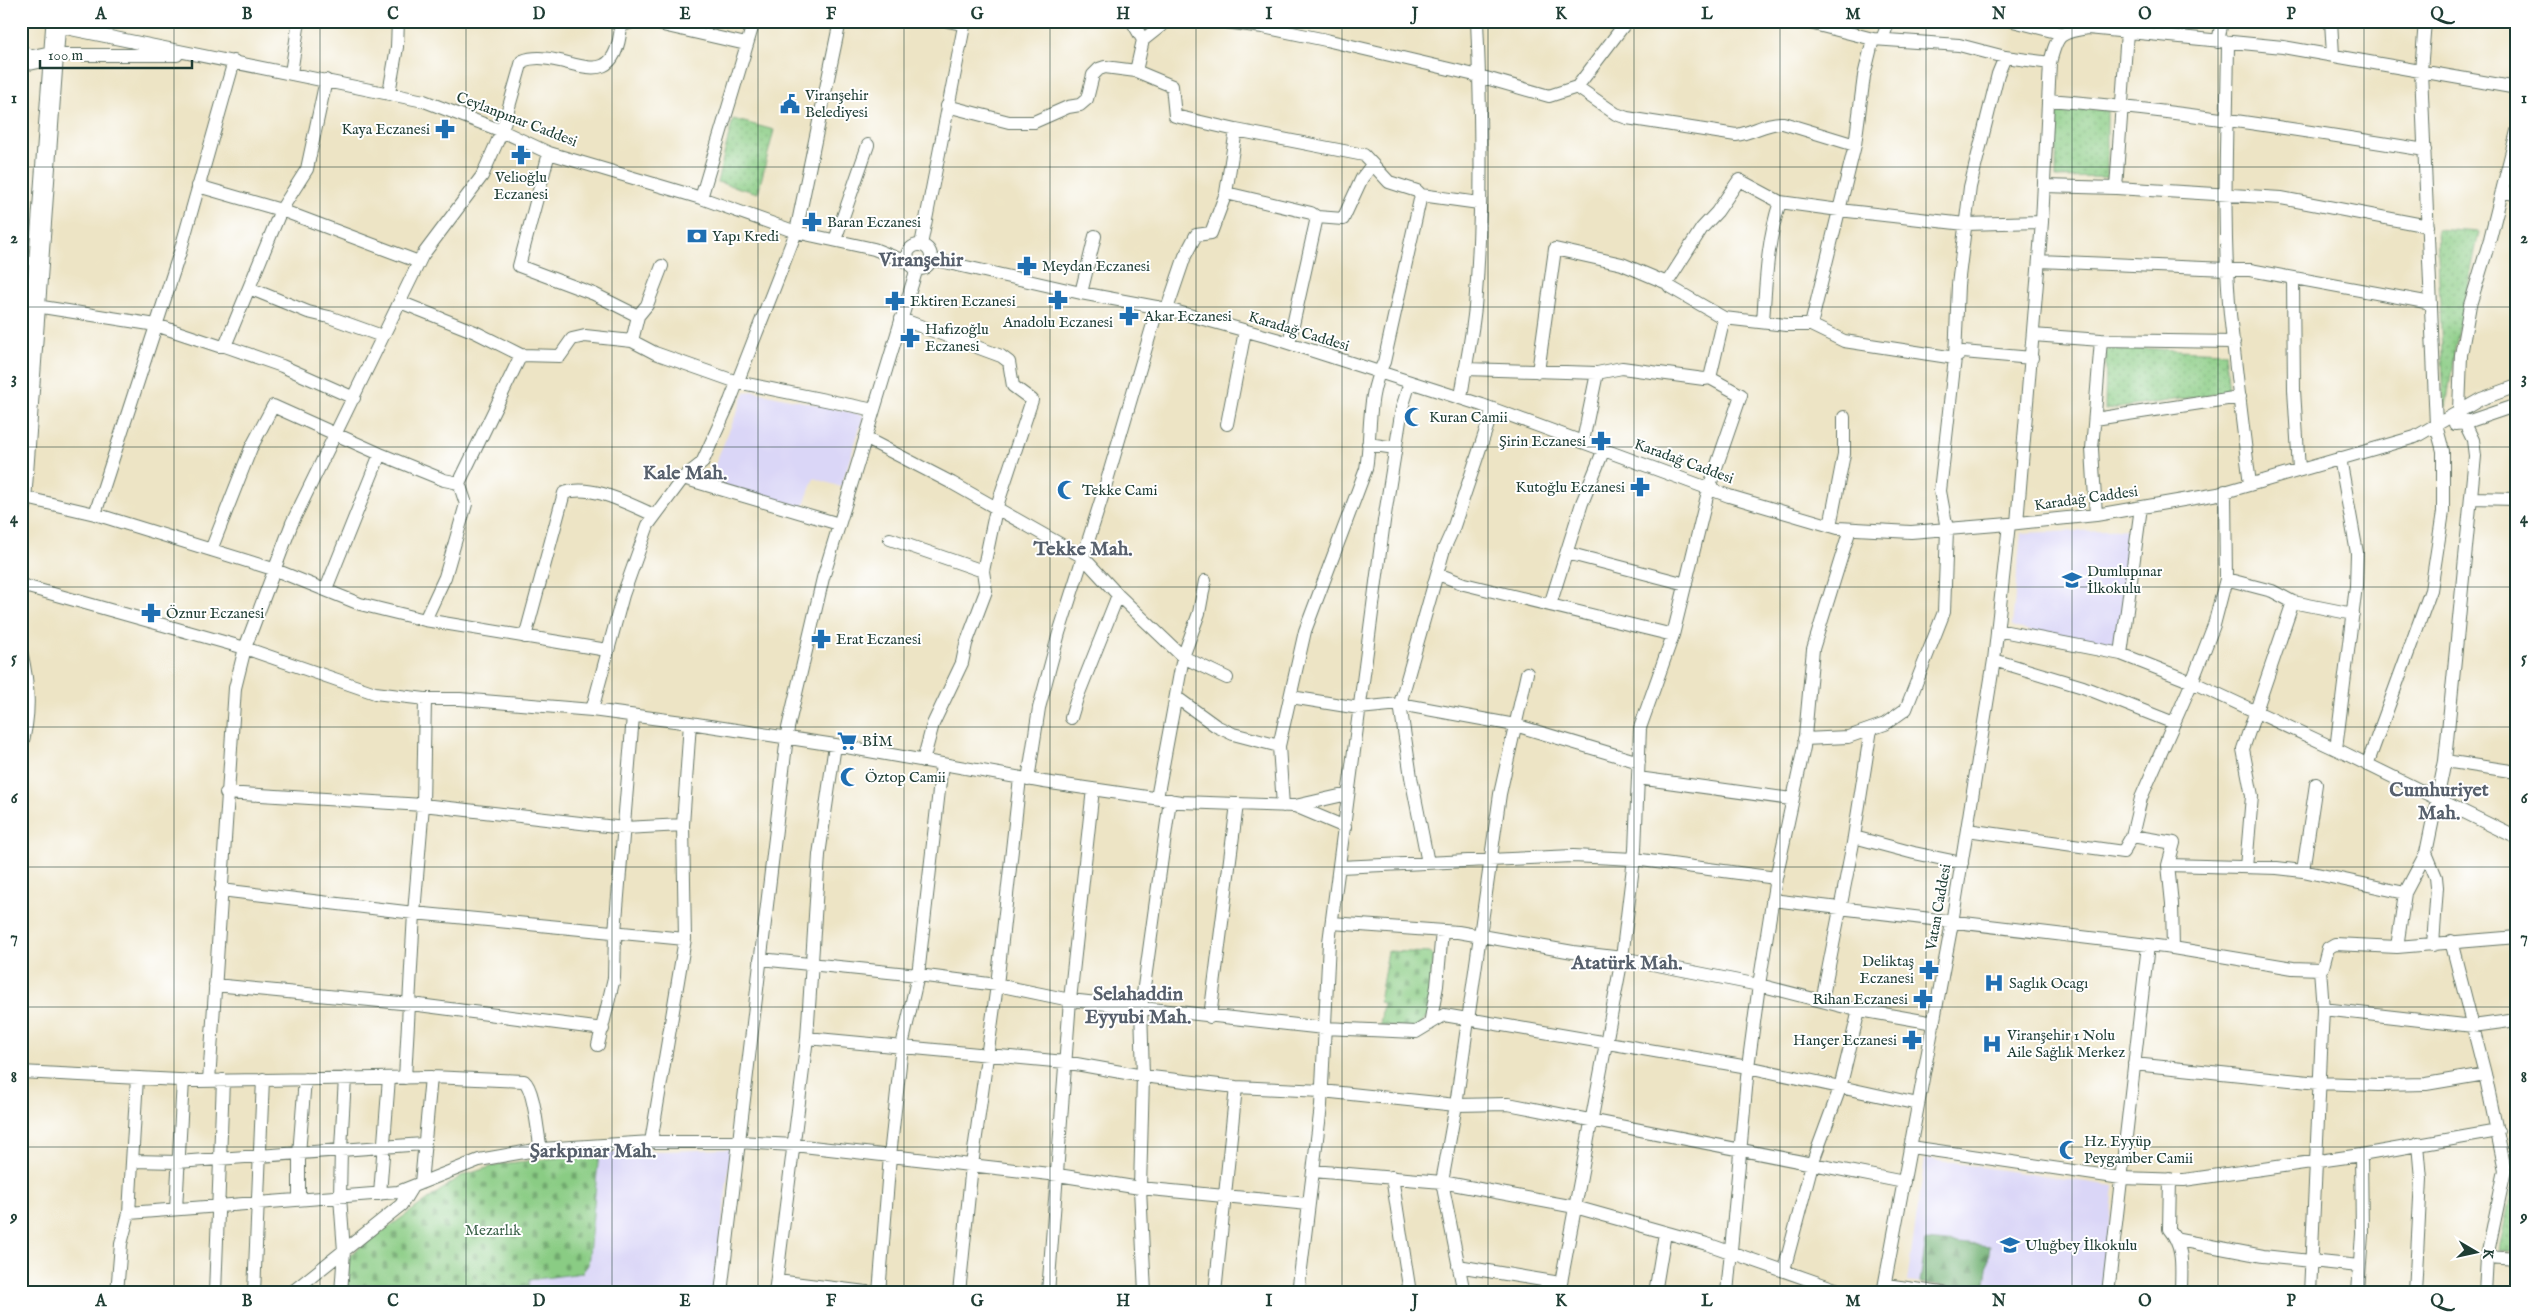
<svg xmlns="http://www.w3.org/2000/svg" width="2538" height="1314" font-family="'IM FELL English',serif">
<style>
.built{fill:#dad6f7}
.forest{fill:url(#forest-firs);stroke:#477653}
.cemetery{fill:url(#cemetery-stones);stroke:#54845c}
.park{fill:url(#park-dots);stroke:#54845c}
.lines{fill:none;stroke-linecap:round;stroke-linejoin:round}
.minor-casing{stroke:#677767;stroke-width:14}
.highway-casing{stroke:#677767;stroke-width:21}
.minor{stroke:#fff;stroke-width:12}
.highway{stroke:#fff;stroke-width:19}
.grid{fill:none;stroke:#1f3d34;stroke-width:1;stroke-opacity:0.55}
.labels{text-anchor:middle;stroke-width:4;stroke-linejoin:round;paint-order:stroke}
.poi-label{font-size:15px;fill:#1f3d34;stroke:#fff;text-anchor:start}
.street-label{font-size:15px;fill:#1f3d34;stroke:#fff}
.park-label{font-size:15px;fill:#3a6148;stroke:#fff}
.district-label{font-size:20px;font-weight:bold;fill:#57606c;stroke:#fff}
.neatline{fill:none;stroke:#1f3d34;stroke-width:2}
.grid-label{font-size:16px;text-anchor:middle;font-weight:bold;fill:#1f3d34}
</style>
<defs>
<pattern id="forest-firs" width="22" height="20" patternUnits="userSpaceOnUse" patternTransform="scale(1.25)"><rect width="22" height="20" fill="#6fb072"/><path d="M5 1l3.5 6h-7zM16 11l3.5 6h-7z" fill="#5b905e"/></pattern>
<pattern id="cemetery-stones" width="16" height="16" patternUnits="userSpaceOnUse" patternTransform="scale(1.25)"><rect width="16" height="16" fill="#8acc84"/><path d="M2 7V4a2 2 0 0 1 4 0v3zM10 15v-3a2 2 0 0 1 4 0v3z" fill="#70a76d"/></pattern>
<pattern id="park-dots" width="8" height="8" patternUnits="userSpaceOnUse" patternTransform="scale(1.25)"><rect width="8" height="8" fill="#8acc84"/><path d="M2 2h.1M6 6h.1" fill="none" stroke="#70a76d" stroke-width="1.8" stroke-linecap="round"/></pattern>
</defs>
<rect width="100%" height="100%" fill="#fff"/>
<filter id="ink" filterUnits="userSpaceOnUse"><feTurbulence type="fractalNoise" baseFrequency=".02" numOctaves="2"/><feDisplacementMap in="SourceGraphic" scale="10" xChannelSelector="R" yChannelSelector="G"/><feConvolveMatrix kernelMatrix="1 2 1 2 8 2 1 2 1" color-interpolation-filters="sRGB"/></filter>
<filter id="wash" filterUnits="userSpaceOnUse"><feTurbulence type="fractalNoise" baseFrequency=".0096" numOctaves="4" result="noise"/><feDisplacementMap in="SourceGraphic" scale="20" xChannelSelector="R" yChannelSelector="G"/><feGaussianBlur stdDeviation="1.12" result="paint"/><feColorMatrix in="noise" values="0 0 0 0 0 0 0 0 0 0 0 0 0 0 0 0 0 1.4 0 .05"/><feComposite in="paint" operator="in"/></filter>
<g filter="url(#wash)">
<rect width="100%" height="100%" fill="#ede4c5"/>
<path class="built" d="M753,391L864,415L841,487L814,478L803,507L708,481L745,393Z
M2134,529L2117,648L2012,627L2021,533Z
M731,1149L714,1293H528L529,1280L582,1273L588,1265L599,1153Z
M1925,1159L2114,1186L2103,1293H2008L1907,1282Z"/>
<path class="forest" d="M1926,1240L1990,1246L1984,1290L1920,1283Z"/>
<path class="cemetery" d="M1388,951L1432,953L1433,956L1430,1012L1418,1028L1380,1026L1383,1003L1379,1002Z
M599,1153L588,1265L582,1273L529,1280L528,1293H347L349,1255L461,1176L500,1164Z"/>
<path class="park" d="M2057,108L2107,110V177L2056,178Z
M733,119L774,130L758,193L717,182Z
M2437,229L2479,232L2455,349L2446,407L2444,406Z
M2110,347L2225,352L2229,392L2105,410L2106,352Z
M2512,1188L2517,1189V1251L2499,1250Z"/>
</g>
<g filter="url(#ink)">
<g class="lines">
<defs>
<path id="minor" d="M611,21L621,26L635,21
M645,21L746,44
M948,21L964,24
M1132,21L1143,40
M1167,21L1143,40L1136,71L1172,86L1175,116L1236,130L1226,193L1211,233L1196,235L1185,256L1167,309
M1218,21L1263,27L1326,40L1479,76L1549,96L1577,87L1627,21
M1802,21L1873,39L1959,45L2005,57L2050,63
M2013,21L2064,34
M2331,21L2333,55
M56,26L424,101L502,131L549,153L701,198L796,232L874,249L909,263
M1882,39L1889,21
M2218,42L2222,21
M2228,43C2227,133 2222,224 2230,314C2236,371 2243,428 2250,484
M54,55H177
M291,73L299,21
M1577,87L1616,114L1627,118L1736,135C1752,133 1767,122 1783,123L1855,145
M389,93L397,47L398,21
M2048,100C2175,110 2300,130 2425,150
M947,106L1009,122H1034L1068,107L1080,105L1087,99L1093,75L1099,69L1105,67L1136,71
M1236,130L1364,155L1389,182L1417,191L1421,195L1479,203
M549,153L519,266L594,294L638,316
M198,186L281,210L419,262
M2044,186L2116,188L2281,198L2428,226
M2116,188L2127,32
M2502,191L2517,195
M1226,193L1311,213L1317,217L1343,219L1362,178L1372,165
M701,198L754,21
M835,240L868,145
M921,245L965,21
M907 257a12 12 0 1 1 24 0a12 12 0 1 1-24 0Z
M931,259L1081,293L1167,309L1276,339L1482,405L1729,496L1838,528L1911,532L2009,524L2096,515L2218,494L2415,437L2481,399L2517,386
M2039,261L2250,270L2431,303
M2293,279L2294,390L2299,470
M1667,283L1702,228L1717,212L1739,180L1780,202L1839,210L1965,224L2042,222
M249,288L308,312L329,317L382,336
M1081,293L1095,236
M400,302L475,332L521,355L560,356L572,339L585,336L632,341L655,353L737,382L874,410
M36,306L156,325L219,346H225L282,366L354,398
M901,319L1001,356L1009,362L1013,386L1032,400L996,509L983,571
M1763,321C1766,281 1767,241 1780,202
M1811,325L1855,145L1864,76L1873,39
M2033,335L2101,340L2234,342
M632,341L638,316L647,305L662,266
M1289,343L1317,217
M225,346L281,210L307,169L326,80
M521,355L459,483L466,504L445,577L425,620L607,650
M1465,369L1597,373L1622,368L1704,379L1710,378L1741,395L1709,488L1673,635L1640,728L1635,850L1622,958L1559,1293
M1538,372L1555,249L1622,264L1667,283L1670,287L1724,318L1786,325H1811L1844,341L1955,358L1963,352L2032,358
M1710,378L1724,318
M1461,398C1465,368 1472,337 1475,307C1483,212 1481,116 1477,21
M2095,419L2240,397
M1227,424L1245,331
M2455,424L2464,423L2517,405
M865,438L952,483L1083,557L1118,595L1183,657L1227,678
M1583,441L1597,373
M1368,444L1395,448
M683,478L839,524
M22,497L95,514L273,569L360,604L425,620
M2471,498L2517,499
M95,514L180,252L234,61
M2096,515L2092,449L2101,340
M2017,523L2042,222L2050,63C2057,35 2059,32 2088,28L2283,47L2517,88
M1830,526L1844,454V417
M890,539L983,571L986,591L966,644L962,663L933,724L923,761
M211,550L251,448L273,406L380,454L444,480L459,483
M1567,553L1686,584
M1438,574L1464,584L1673,635
M2226,579L2272,591L2293,602L2353,614
M21,585L245,648L375,693L425,699H460L592,710L690,723L835,745L1044,782L1181,802L1295,806L1348,794
M326,589L380,454
M1550,605L1582,503L1604,449
M1997,630L2121,654L2192,682L2336,749L2517,838
M525,637L564,493C592,483 628,504 654,515
M21,651C29,685 31,714 21,748
M2121,654L2141,507
M1994,660L2083,687L2174,723
M1176,697L1216,726L1233,734L1279,746
M1291,697L1359,708L1400,704L1515,725L1639,762
M592,710L623,595L648,525L683,478L702,463L730,401L796,232L840,21
M1071,718L1077,698L1118,595
M1804,739L1848,737L1885,724L1906,709L1944,612L1947,529L1940,491L1955,358L1958,285L1970,187L1998,74L2005,57
M2336,749L2356,586L2357,553L2340,458
M2445,761L2517,772
M2367,765L2431,590L2443,512V451L2436,425L2421,71L2425,21
M1638,778L1791,799
M1028,780L1039,708L1059,633L1103,494L1158,307
M226,793L423,805L624,828L683,825
M1157,798L1183,657L1199,613L1205,581
M1283,806L1279,746L1305,631L1366,469C1372,433 1366,396 1384,362L1421,195
M1295,806L1345,827
M1967,830L2123,852L2132,836L2141,798L2192,682L2214,625L2226,579L2225,491
M2132,836L2174,843L2168,865L2172,904L2173,948
M1854,837L1914,853L1962,863
M1428,863L1411,777L1400,704L1444,549L1453,529L1493,409
M2168,865L2277,868L2303,871L2405,893
M1340,867L1573,856L1634,859L1776,878
M2246,867L2252,796L2243,749L2293,602
M2303,871L2316,784
M221,890L414,913L685,939
M1772,900L2173,948L2293,968L2320,969L2323,967L2328,948L2335,944L2397,947L2517,937
M1332,923L1458,932L1573,952L1622,958L1759,985L1849,1008L1934,1023
M2451,941L2485,1074L2505,1170L2487,1257L2485,1293
M2433,945L2437,887L2436,877L2426,853L2445,761L2475,456L2473,440L2459,411L2461,355L2470,305L2490,239L2517,131
M2397,947L2405,893L2426,853
M760,959L918,975L997,985L1070,1000L1324,1028L1416,1032L1444,1015L1748,1067L1918,1104
M215,985L411,1004L603,1029
M1822,1001L1853,843L1871,729
M2323,1009L2473,1026L2517,1020
M1210,1017L1237,804
M1430,1024L1437,986L1442,931
M807,1038L1065,1062L1143,1076L1236,1087L1322,1091L1456,1105L1508,1104L1904,1182
M598,1045L614,978L615,932L633,716
M2134,1064L2318,1083L2378,1085L2426,1084L2485,1074
M21,1072L198,1081L431,1077L524,1081C535,1090 537,1133 541,1149
M405,1078L414,913L423,805L425,699
M209,1081L235,688L245,648L292,523L422,256L482,176L502,131L522,61C564,45 614,104 621,26
M651,1142L685,939L683,825L690,723
M1911,1147L2121,1178L2184,1180L2361,1155L2498,1131
M133,1161L178,1162L423,1144
M1313,1171L1442,1182L1575,1207L1707,1244L1847,1293
M1392,1177L1410,1293
M2170,1179L2169,1229C2185,1248 2181,1269 2181,1293
M421,1183L431,1077
M380,1194L389,1078
M299,1200V1154L305,1079
M176,1209L183,1080
M129,1213L398,1192L479,1160L541,1149L651,1142H739L794,1145L1058,1175L1140,1188L1308,1204
M2179,1240L2263,1256L2359,1266
M2487,1257L2517,1259
M1458,1266L1560,1283
M1784,1270L1812,1164L1840,1088L1859,1010
M777,1281L874,1293
M1886,1285L1942,1293
M117,1293L121,1244L129,1213L137,1078
M215,1293L223,1080
M254,1293L263,1079
M291,1293L401,1205L412,1187
M341,1293L344,1251L340,1197L341,1148L345,1078
M721,1293L788,728L823,578L917,268
M775,1293L807,1038L819,855L835,745
M879,1293L890,1156L902,1046L918,975L942,764
M959,1293L972,1165L997,985L1020,778
M1048,1293L1070,1000L1093,789
M1145,1293L1140,1188L1143,1076L1141,1008L1170,800
M1215,1293L1236,1087
M1298,1293L1321,1106L1329,942L1384,521L1402,408L1410,382
M1464,1293L1442,1182L1456,1105L1500,794L1527,673
M1655,1293L1665,1233
M1727,1293L1748,1067L1759,985L1776,878L1804,747L1813,649L1850,529
M1883,1293L1952,923L1994,660L2009,524
M2108,1293L2148,945
M2310,1293L2323,1009L2320,969
M2358,1293L2362,1233L2361,1155
M2415,1293L2421,1179L2418,1144"/>
<path id="highway" d="M21,55L31,60L54,55
M21,508L56,21"/>
</defs>
<use href="#minor" class="minor-casing"/>
<use href="#highway" class="highway-casing"/>
<use href="#minor" class="minor"/>
<use href="#highway" class="highway"/>
</g>
</g>
<path class="grid" d="M174,21V1293M320,21V1293M466,21V1293M612,21V1293M758,21V1293M904,21V1293M1050,21V1293M1196,21V1293M1342,21V1293M1488,21V1293M1634,21V1293M1780,21V1293M1926,21V1293M2072,21V1293M2218,21V1293M2364,21V1293M21,167H2517M21,307H2517M21,447H2517M21,587H2517M21,727H2517M21,867H2517M21,1007H2517M21,1147H2517"/>
<defs>
<symbol id="civic-bare" viewBox="-9 -9 18 18"><path d="M-.6-6.5H3V-4.5H.6V-3L4-1V1h2V6H-6V1h2V-1L-.6-3ZM-1.2 2.5V6h2.4V2.5Z" fill="#1f6fb2" stroke="#fff" stroke-width="2.5" paint-order="stroke"/></symbol>
<symbol id="pharmacy-bare" viewBox="-9 -9 18 18"><path d="M-2-6h4v4h4v4h-4v4h-4v-4h-4v-4h4Z" fill="#1f6fb2" stroke="#fff" stroke-width="2.5" paint-order="stroke"/></symbol>
<symbol id="bank-bare" viewBox="-9 -9 18 18"><path d="M-6-4H6V4H-6ZM0-2.3a2.3 2.3 0 1 0 0 4.6a2.3 2.3 0 1 0 0-4.6Z" fill="#1f6fb2" stroke="#fff" stroke-width="2.5" paint-order="stroke"/></symbol>
<symbol id="mosque-bare" viewBox="-9 -9 18 18"><path d="M3.5-4.9A6 6 0 1 0 3.5 4.9A5 5 0 1 1 3.5-4.9Z" fill="#1f6fb2" stroke="#fff" stroke-width="2.5" paint-order="stroke"/></symbol>
<symbol id="school-bare" viewBox="-9 -9 18 18"><path d="M0-5L7-2L0 1L-7-2ZM-4 1L0 2.5L4 1V4Q0 6-4 4Z" fill="#1f6fb2" stroke="#fff" stroke-width="2.5" paint-order="stroke"/></symbol>
<symbol id="supermarket-bare" viewBox="-9 -9 18 18"><path d="M-6-5.5h2.5l.6 2H6L4.5 2H-2.5L-4.4-4H-6ZM-1.5 3.2a1.3 1.3 0 1 0 .1 0ZM3 3.2a1.3 1.3 0 1 0 .1 0Z" fill="#1f6fb2" stroke="#fff" stroke-width="2.5" paint-order="stroke"/></symbol>
<symbol id="hospital-bare" viewBox="-9 -9 18 18"><path d="M-5-5h3v3.5h4V-5h3V5h-3V1.5h-4V5h-3Z" fill="#1f6fb2" stroke="#fff" stroke-width="2.5" paint-order="stroke"/></symbol>
</defs>
<g fill-rule="evenodd">
<use href="#civic-bare" x="776" y="90" width="28" height="28"/>
<use href="#pharmacy-bare" x="431" y="115" width="28" height="28"/>
<use href="#pharmacy-bare" x="507" y="141" width="28" height="28"/>
<use href="#pharmacy-bare" x="798" y="208" width="28" height="28"/>
<use href="#bank-bare" x="683" y="222" width="28" height="28"/>
<use href="#pharmacy-bare" x="1013" y="252" width="28" height="28"/>
<use href="#pharmacy-bare" x="1044" y="286" width="28" height="28"/>
<use href="#pharmacy-bare" x="881" y="287" width="28" height="28"/>
<use href="#pharmacy-bare" x="1115" y="302" width="28" height="28"/>
<use href="#pharmacy-bare" x="896" y="324" width="28" height="28"/>
<use href="#mosque-bare" x="1400" y="403" width="28" height="28"/>
<use href="#pharmacy-bare" x="1587" y="427" width="28" height="28"/>
<use href="#pharmacy-bare" x="1626" y="473" width="28" height="28"/>
<use href="#mosque-bare" x="1053" y="476" width="28" height="28"/>
<use href="#school-bare" x="2058" y="566" width="28" height="28"/>
<use href="#pharmacy-bare" x="137" y="599" width="28" height="28"/>
<use href="#pharmacy-bare" x="807" y="625" width="28" height="28"/>
<use href="#supermarket-bare" x="833" y="727" width="28" height="28"/>
<use href="#mosque-bare" x="836" y="763" width="28" height="28"/>
<use href="#pharmacy-bare" x="1915" y="956" width="28" height="28"/>
<use href="#hospital-bare" x="1980" y="969" width="28" height="28"/>
<use href="#pharmacy-bare" x="1909" y="985" width="28" height="28"/>
<use href="#pharmacy-bare" x="1898" y="1026" width="28" height="28"/>
<use href="#hospital-bare" x="1978" y="1030" width="28" height="28"/>
<use href="#mosque-bare" x="2055" y="1136" width="28" height="28"/>
<use href="#school-bare" x="1996" y="1231" width="28" height="28"/>
</g>
<g class="labels">
<g class="poi-label">
<text x="805" y="100">Viranşehir<tspan x="805" dy="17">Belediyesi</tspan></text>
<text x="430" y="134" text-anchor="end">Kaya Eczanesi</text>
<text x="521" y="182" text-anchor="middle">Velioğlu<tspan x="521" dy="17">Eczanesi</tspan></text>
<text x="827" y="227">Baran Eczanesi</text>
<text x="712" y="241">Yapı Kredi</text>
<text x="1042" y="271">Meydan Eczanesi</text>
<text x="910" y="306">Ektiren Eczanesi</text>
<text x="1144" y="321">Akar Eczanesi</text>
<text x="1058" y="327" text-anchor="middle">Anadolu Eczanesi</text>
<text x="925" y="334">Hafızoğlu<tspan x="925" dy="17">Eczanesi</tspan></text>
<text x="1429" y="422">Kuran Camii</text>
<text x="1586" y="446" text-anchor="end">Şirin Eczanesi</text>
<text x="1625" y="492" text-anchor="end">Kutoğlu Eczanesi</text>
<text x="1082" y="495">Tekke Cami</text>
<text x="2087" y="576">Dumlupınar<tspan x="2087" dy="17">İlkokulu</tspan></text>
<text x="166" y="618">Öznur Eczanesi</text>
<text x="836" y="644">Erat Eczanesi</text>
<text x="862" y="746">BİM</text>
<text x="865" y="782">Öztop Camii</text>
<text x="1914" y="966" text-anchor="end">Deliktaş<tspan x="1914" dy="17">Eczanesi</tspan></text>
<text x="2009" y="988">Saglık Ocagı</text>
<text x="1908" y="1004" text-anchor="end">Rihan Eczanesi</text>
<text x="2007" y="1040">Viranşehir 1 Nolu<tspan x="2007" dy="17">Aile Sağlık Merkez</tspan></text>
<text x="1897" y="1045" text-anchor="end">Hançer Eczanesi</text>
<text x="2084" y="1146">Hz. Eyyüp<tspan x="2084" dy="17">Peygamber Camii</tspan></text>
<text x="2025" y="1250">Uluğbey İlkokulu</text>
</g>
<g class="street-label">
<text transform="translate(517 119) rotate(21)" y="5">Ceylanpınar Caddesi</text>
<text transform="translate(1299 331) rotate(17)" y="5">Karadağ Caddesi</text>
<text transform="translate(1684 461) rotate(20)" y="5">Karadağ Caddesi</text>
<text transform="translate(2086 498) rotate(-8)" y="5">Karadağ Caddesi</text>
<text transform="translate(1938 907) rotate(-80)" y="5">Vatan Caddesi</text>
</g>
<g class="park-label">
<text x="493" y="1235">Mezarlık</text>
</g>
<g class="district-label">
<text x="921" y="266">Viranşehir</text>
<text x="685" y="479">Kale Mah.</text>
<text x="1083" y="555">Tekke Mah.</text>
<text x="2439" y="796">Cumhuriyet<tspan x="2439" dy="23">Mah.</tspan></text>
<text x="1627" y="969">Atatürk Mah.</text>
<text x="1138" y="1000">Selahaddin<tspan x="1138" dy="23">Eyyubi Mah.</tspan></text>
<text x="593" y="1157">Şarkpınar Mah.</text>
</g>
</g>
<rect width="2538" height="1314" fill="none" stroke="#fff" stroke-width="55"/>
<g transform="translate(2476 1252) rotate(99)" stroke="#ffffff" stroke-width="4" paint-order="stroke">
<path d="M0-4L9 19L0 12L-9 19Z" fill="#1f3d34"/>
<text y="-8" font-size="14" font-weight="bold" text-anchor="middle" fill="#1f3d34">K</text>
</g>
<path d="M40 60v8h152v-8" fill="none" stroke="#1f3d34" stroke-width="2.5"/>
<text x="48" y="60" font-size="15" fill="#1f3d34" stroke="#ffffff" stroke-width="4" paint-order="stroke">100 m</text>
<rect x="28" y="28" width="2482" height="1258" class="neatline"/>
<g class="grid-label">
<text x="101" y="19">A</text>
<text x="247" y="19">B</text>
<text x="393" y="19">C</text>
<text x="539" y="19">D</text>
<text x="685" y="19">E</text>
<text x="831" y="19">F</text>
<text x="977" y="19">G</text>
<text x="1123" y="19">H</text>
<text x="1269" y="19">I</text>
<text x="1415" y="19">J</text>
<text x="1561" y="19">K</text>
<text x="1707" y="19">L</text>
<text x="1853" y="19">M</text>
<text x="1999" y="19">N</text>
<text x="2145" y="19">O</text>
<text x="2291" y="19">P</text>
<text x="2437" y="19">Q</text>
<text x="14" y="103">1</text>
<text x="2524" y="103">1</text>
<text x="14" y="243">2</text>
<text x="2524" y="243">2</text>
<text x="14" y="383">3</text>
<text x="2524" y="383">3</text>
<text x="14" y="523">4</text>
<text x="2524" y="523">4</text>
<text x="14" y="663">5</text>
<text x="2524" y="663">5</text>
<text x="14" y="803">6</text>
<text x="2524" y="803">6</text>
<text x="14" y="942">7</text>
<text x="2524" y="942">7</text>
<text x="14" y="1082">8</text>
<text x="2524" y="1082">8</text>
<text x="14" y="1222">9</text>
<text x="2524" y="1222">9</text>
<text x="101" y="1306">A</text>
<text x="247" y="1306">B</text>
<text x="393" y="1306">C</text>
<text x="539" y="1306">D</text>
<text x="685" y="1306">E</text>
<text x="831" y="1306">F</text>
<text x="977" y="1306">G</text>
<text x="1123" y="1306">H</text>
<text x="1269" y="1306">I</text>
<text x="1415" y="1306">J</text>
<text x="1561" y="1306">K</text>
<text x="1707" y="1306">L</text>
<text x="1853" y="1306">M</text>
<text x="1999" y="1306">N</text>
<text x="2145" y="1306">O</text>
<text x="2291" y="1306">P</text>
<text x="2437" y="1306">Q</text>
</g>
</svg>
